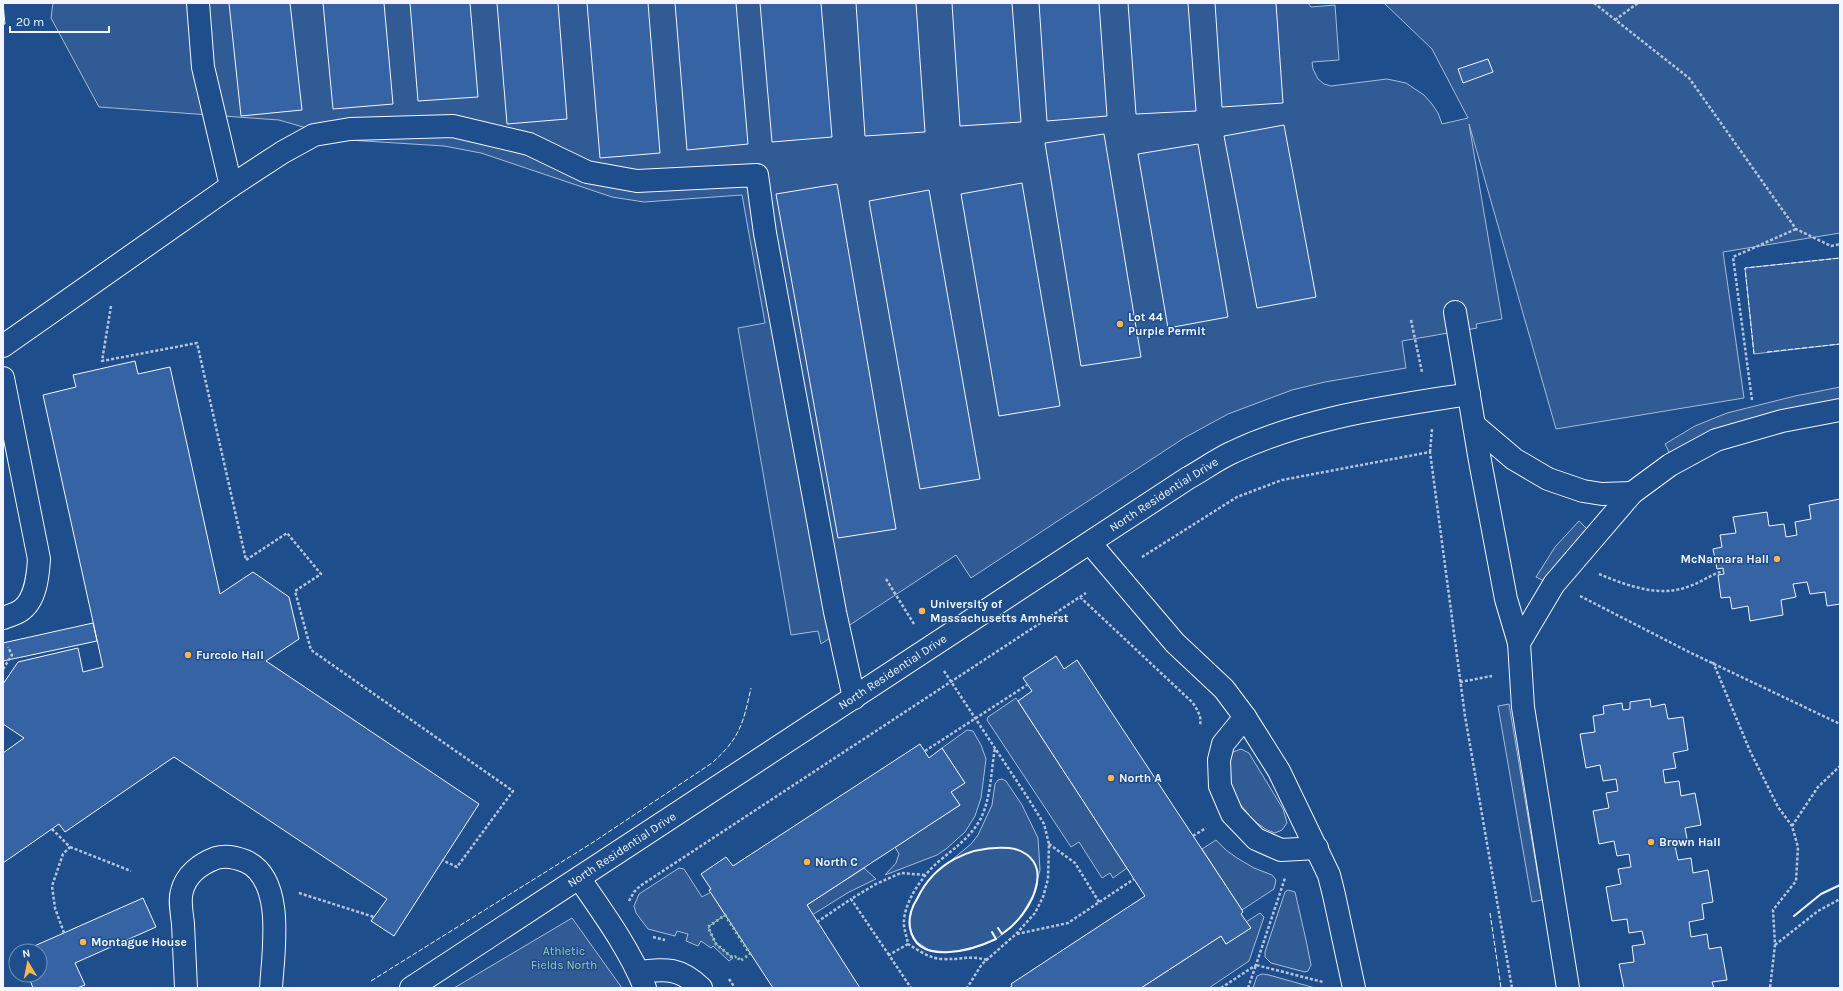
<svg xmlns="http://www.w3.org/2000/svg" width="1843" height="991" font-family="Karla,sans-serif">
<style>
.built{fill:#305b95;stroke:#a8bbd7}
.building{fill:#3563a3;stroke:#f2f6ff}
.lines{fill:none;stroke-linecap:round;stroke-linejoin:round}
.minor-casing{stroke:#f2f6ff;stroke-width:24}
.path{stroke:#b3c4dc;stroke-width:2.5;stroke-dasharray:3 2;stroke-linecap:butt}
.minor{stroke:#1f4e8c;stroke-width:22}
.hedge{stroke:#97c8a6;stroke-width:3;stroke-dasharray:2 3;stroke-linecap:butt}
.fence{stroke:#f2f6ff;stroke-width:1;stroke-dasharray:5 2;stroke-linecap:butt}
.wall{stroke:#f2f6ff;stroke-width:2}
.poi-dot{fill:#ffb74d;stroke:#1f4e8c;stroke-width:1.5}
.labels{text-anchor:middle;stroke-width:3;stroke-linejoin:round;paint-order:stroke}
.poi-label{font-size:12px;font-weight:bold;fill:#f2f6ff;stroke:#1f4e8c;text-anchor:start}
.street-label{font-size:12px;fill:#f2f6ff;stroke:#1f4e8c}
.park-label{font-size:12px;fill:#97c8a6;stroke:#1f4e8c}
</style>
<rect width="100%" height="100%" fill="#1f4e8c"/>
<path class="built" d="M53,3H1308L1311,7L1335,5L1339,60L1312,62L1313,69L1318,79L1324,84L1331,86L1387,79L1406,83L1424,95L1432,104L1438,113L1442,124L1468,118L1432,49L1384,3H1840V233L1723,252L1744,398L1556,429L1469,124L1502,319L1476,324L1477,328L1402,341L1406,368L1325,382L1292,390L1228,414L1184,438L971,578L956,555L821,644L818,631L791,635L738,328L765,323L742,195L644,202L612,197L481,153L444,146L348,140L279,120L99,107L51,18Z
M1840,258V344L1754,354L1745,268Z
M1840,387V399L1791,410L1706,435L1685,444L1670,454L1665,444L1695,426L1727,413L1795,396Z
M1579,521L1587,529L1564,555L1546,582L1536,577L1555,547Z
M1016,698L1127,868L1113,878L1110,873L1102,878L1079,842L1071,847L987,720L988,717Z
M1509,704L1542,900L1532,902L1498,706Z
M967,730L973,731L981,745L986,759L981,798L975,816L965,832L946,849L937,855L885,875L896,863L899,854L895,847L960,805L951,792L964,782L942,748Z
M1241,749L1249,753L1283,809L1287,823L1282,830L1275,833L1267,830L1254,821L1236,799L1231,784L1230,756L1233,752Z
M1002,779L1006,781L1022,805L1038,838L1040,870L1033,895L1021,916L1008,930L996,939L980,946L959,951L947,952L929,950L917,942L911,932L910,920L913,905L920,893L930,878L971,844L978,835L992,805L995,784L998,780Z
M1216,840L1226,850L1237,858L1254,868L1272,875L1276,880L1274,889L1242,910L1202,849Z
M679,868L684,869L702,897L711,892L725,915L708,927L716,944L733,958L729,961L713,946L711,948L701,941L698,946L686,941L688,934L677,931L675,936L648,929L636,913L634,906L639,894Z
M864,868L876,879L849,892L812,915L807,905Z
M1288,890L1295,892L1306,940L1311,965L1308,971L1305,972L1271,963L1265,957V952L1285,892Z
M1260,913L1264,917L1249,961L1209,988H1141L1221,936L1226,944L1250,928L1246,922Z
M572,918L622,988H454Z
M1262,974L1269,975L1315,988H1253L1257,976Z"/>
<path class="building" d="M3,3L5,24H3Z
M229,3H290L302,110L241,116Z
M323,3H384L393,104L333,109Z
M410,3H470L478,97L418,101Z
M497,3H558L567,119L507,124Z
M587,3H648L660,153L600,158Z
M675,3H736L748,144L687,150Z
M760,3H821L832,137L772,142Z
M856,3H916L925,132L865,136Z
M952,3H1012L1021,122L960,126Z
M1039,3H1099L1107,116L1047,121Z
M1128,3H1188L1196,111L1136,114Z
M1215,3H1276L1283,103L1222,107Z
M1488,59L1493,72L1463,83L1458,69Z
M1284,125L1316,297L1257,308L1224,136Z
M1104,134L1141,357L1081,366L1045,143Z
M1198,144L1228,317L1168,328L1138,154Z
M1022,183L1060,406L999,416L961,194Z
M837,184L896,529L838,538L776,194Z
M929,190L980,479L920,489L869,201Z
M135,361L138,374L170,367L220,594L253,572L289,597L299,639L266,661L479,804L394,936L371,921L387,899L174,757L65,832L59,824L3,863V753L24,738L3,724V684L18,662L78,648L83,672L103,667L43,395L76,387L73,375Z
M1840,499V604L1827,606L1825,592L1810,594L1807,582L1793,584L1796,597L1781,600L1783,615L1750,621L1748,606L1732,609L1730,597L1721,598L1718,575L1724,574L1723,568L1717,569L1713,549L1722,547L1720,535L1736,533L1733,517L1767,512L1769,526L1784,524L1786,537L1797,535L1795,522L1811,519L1809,505Z
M93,623L97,641L3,661V643Z
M1056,656L1064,669L1077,660L1242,910L1243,912L1241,914L1251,928L1226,944L1221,936L1141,988H1009L1012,986L1011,984L1145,896L1018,701L1032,691L1023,678Z
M1650,699L1651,707L1665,704L1668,719L1683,717L1688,750L1673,753L1676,768L1663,770L1665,783L1679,781L1681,796L1695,793L1701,825L1685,828L1688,844L1675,846L1678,860L1691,858L1693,873L1708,870L1713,902L1702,904L1704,919L1689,922L1691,937L1707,934L1709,949L1721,947L1727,980L1712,982L1714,988H1624L1619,964L1634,962L1632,946L1645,944L1642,931L1629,933L1627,919L1612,921L1606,887L1621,884L1618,869L1631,867L1629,854L1617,856L1614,841L1599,844L1593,811L1609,808L1606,793L1618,791L1616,779L1603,781L1600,765L1586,768L1580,734L1595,732L1593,716L1604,714L1603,706L1622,703L1623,710L1630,709V702Z
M920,744L929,758L942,748L965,783L951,792L960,805L807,905L860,988H773L709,890L711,889L701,874L726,857L733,866Z
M143,898L156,927L75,963L85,985L77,988H33L28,975H40V951H23Z"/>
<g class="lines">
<defs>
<g id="minor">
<path d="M198,3L203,67L231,186"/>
<path d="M1455,312L1480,461L1506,599L1519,643"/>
<path d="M3,346L231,186L283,152L314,135L350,129L453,126L529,144L587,172L637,181L757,175L765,233L835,612L854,698"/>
<path d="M3,378L39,559C38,575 36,601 20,611C15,614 9,616 3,618"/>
<path d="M1474,425L1514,459L1548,479L1583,491L1602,494L1632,493"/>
<path d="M1090,543L1175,643L1224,689L1245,717L1279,771L1329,875L1334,895L1354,988"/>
<path d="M1245,717L1223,744L1219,760L1220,786L1232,814L1256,839L1281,850L1317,848"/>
<path d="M579,878C603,913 629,948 645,988"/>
<path d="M639,972C666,969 679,967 701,988"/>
<path d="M186,988C185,967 184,945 183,924C182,914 179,900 182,891C186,875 200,864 216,858C226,855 235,857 245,861C286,879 273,953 271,988"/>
<path id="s1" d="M411,988L1188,478C1203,470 1217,459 1233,452C1307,417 1388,407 1469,394"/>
<path d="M1568,988L1523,707L1519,643L1554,584L1632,493L1670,465L1716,440L1782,421L1840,410"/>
</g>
</defs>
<use href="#minor" class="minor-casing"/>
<path class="path" d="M1594,3L1689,78L1796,229L1831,246L1840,244
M1615,20L1638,3
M111,306L102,361L197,343L246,560L287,533L321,574L295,591L311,650L513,791L457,867L442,860
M1411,320L1422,372
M1752,400L1733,257L1796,229
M1430,452L1432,429
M1142,557L1237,497L1282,480L1430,452L1465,716L1512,988
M1599,574C1628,586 1660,598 1690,586C1702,582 1711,574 1724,571
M886,579L914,624
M1580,596L1689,652L1840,724
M1080,597L1193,703C1197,710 1202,716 1200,725
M1713,662L1750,751L1778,807L1792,826L1798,847L1796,881L1773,910L1775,945L1770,988
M3,669L12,655L8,647
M944,671L1028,798L1044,824L1049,844L1048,879L1043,897L1035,913L1016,934L982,964L967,988
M1460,682L1492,676
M925,751L1027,685
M1792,826L1818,787L1840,766
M52,829L70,847L63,854L52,886L55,908L64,933
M1193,836L1206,828
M1049,844L1075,863L1099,902
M70,847L131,871
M299,893L374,917
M629,901L634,892L640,886L1086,593
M817,922L851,899
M1017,934L1068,923L1134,879
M653,937L665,940
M908,944L889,955L911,988
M1775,945L1818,911L1840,899
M889,955L851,899L876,884L901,873L925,875
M987,960C968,955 960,960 943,959C930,959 918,950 908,944C907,938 905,932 904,926C902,905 922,876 937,863C953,849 969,839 980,820C991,799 991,771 995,748
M729,979L735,988
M1221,988L1256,965L1285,878
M1248,988L1256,965L1323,982"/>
<use href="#minor" class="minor"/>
<path class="hedge" d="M725,915L750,954L740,961L737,956L733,958L716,944L708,927Z"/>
<path class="fence" d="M1767,352L1840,344
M1754,354L1745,268L1840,258
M1490,913L1501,988
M371,981L592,843L712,763C740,738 743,724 751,688"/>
<path class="wall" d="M1794,916L1821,894L1840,885
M992,932L996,939C973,950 917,967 910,928C908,918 912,907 917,899C934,863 970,845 1009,848C1022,849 1034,857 1037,870C1041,894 1021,921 1002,934L998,928"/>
</g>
<g class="poi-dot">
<circle cx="1120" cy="324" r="4"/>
<circle cx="1777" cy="559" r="4"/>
<circle cx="922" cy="611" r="4"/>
<circle cx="188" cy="655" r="4"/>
<circle cx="1111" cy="778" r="4"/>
<circle cx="1651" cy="842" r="4"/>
<circle cx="807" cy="862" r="4"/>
<circle cx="83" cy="942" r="4"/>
</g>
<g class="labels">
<g class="poi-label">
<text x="1128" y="321">Lot 44<tspan x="1128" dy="14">Purple Permit</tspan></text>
<text x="1769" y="563" text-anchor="end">McNamara Hall</text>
<text x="930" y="608">University of<tspan x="930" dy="14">Massachusetts Amherst</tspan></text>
<text x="196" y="659">Furcolo Hall</text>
<text x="1119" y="782">North A</text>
<text x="1659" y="846">Brown Hall</text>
<text x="815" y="866">North C</text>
<text x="91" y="946">Montague House</text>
</g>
<g class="street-label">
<text dy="4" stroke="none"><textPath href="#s1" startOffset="900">North Residential Drive</textPath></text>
<text dy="4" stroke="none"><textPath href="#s1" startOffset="576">North Residential Drive</textPath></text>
<text dy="4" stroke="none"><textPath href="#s1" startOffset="252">North Residential Drive</textPath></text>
</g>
<g class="park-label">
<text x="564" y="955">Athletic<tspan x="564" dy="14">Fields North</tspan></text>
</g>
</g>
<rect width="1843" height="991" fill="none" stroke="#f2f6ff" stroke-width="8"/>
<g transform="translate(28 963) rotate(350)"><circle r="19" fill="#1f4e8c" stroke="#7391ba"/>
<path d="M0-3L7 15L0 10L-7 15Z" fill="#ffb74d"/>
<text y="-6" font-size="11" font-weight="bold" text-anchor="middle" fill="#f2f6ff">N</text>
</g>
<path d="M10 26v6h99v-6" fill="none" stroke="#f2f6ff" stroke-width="2"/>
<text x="16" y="26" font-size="12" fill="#f2f6ff" stroke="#1f4e8c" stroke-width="3" paint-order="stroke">20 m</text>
</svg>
